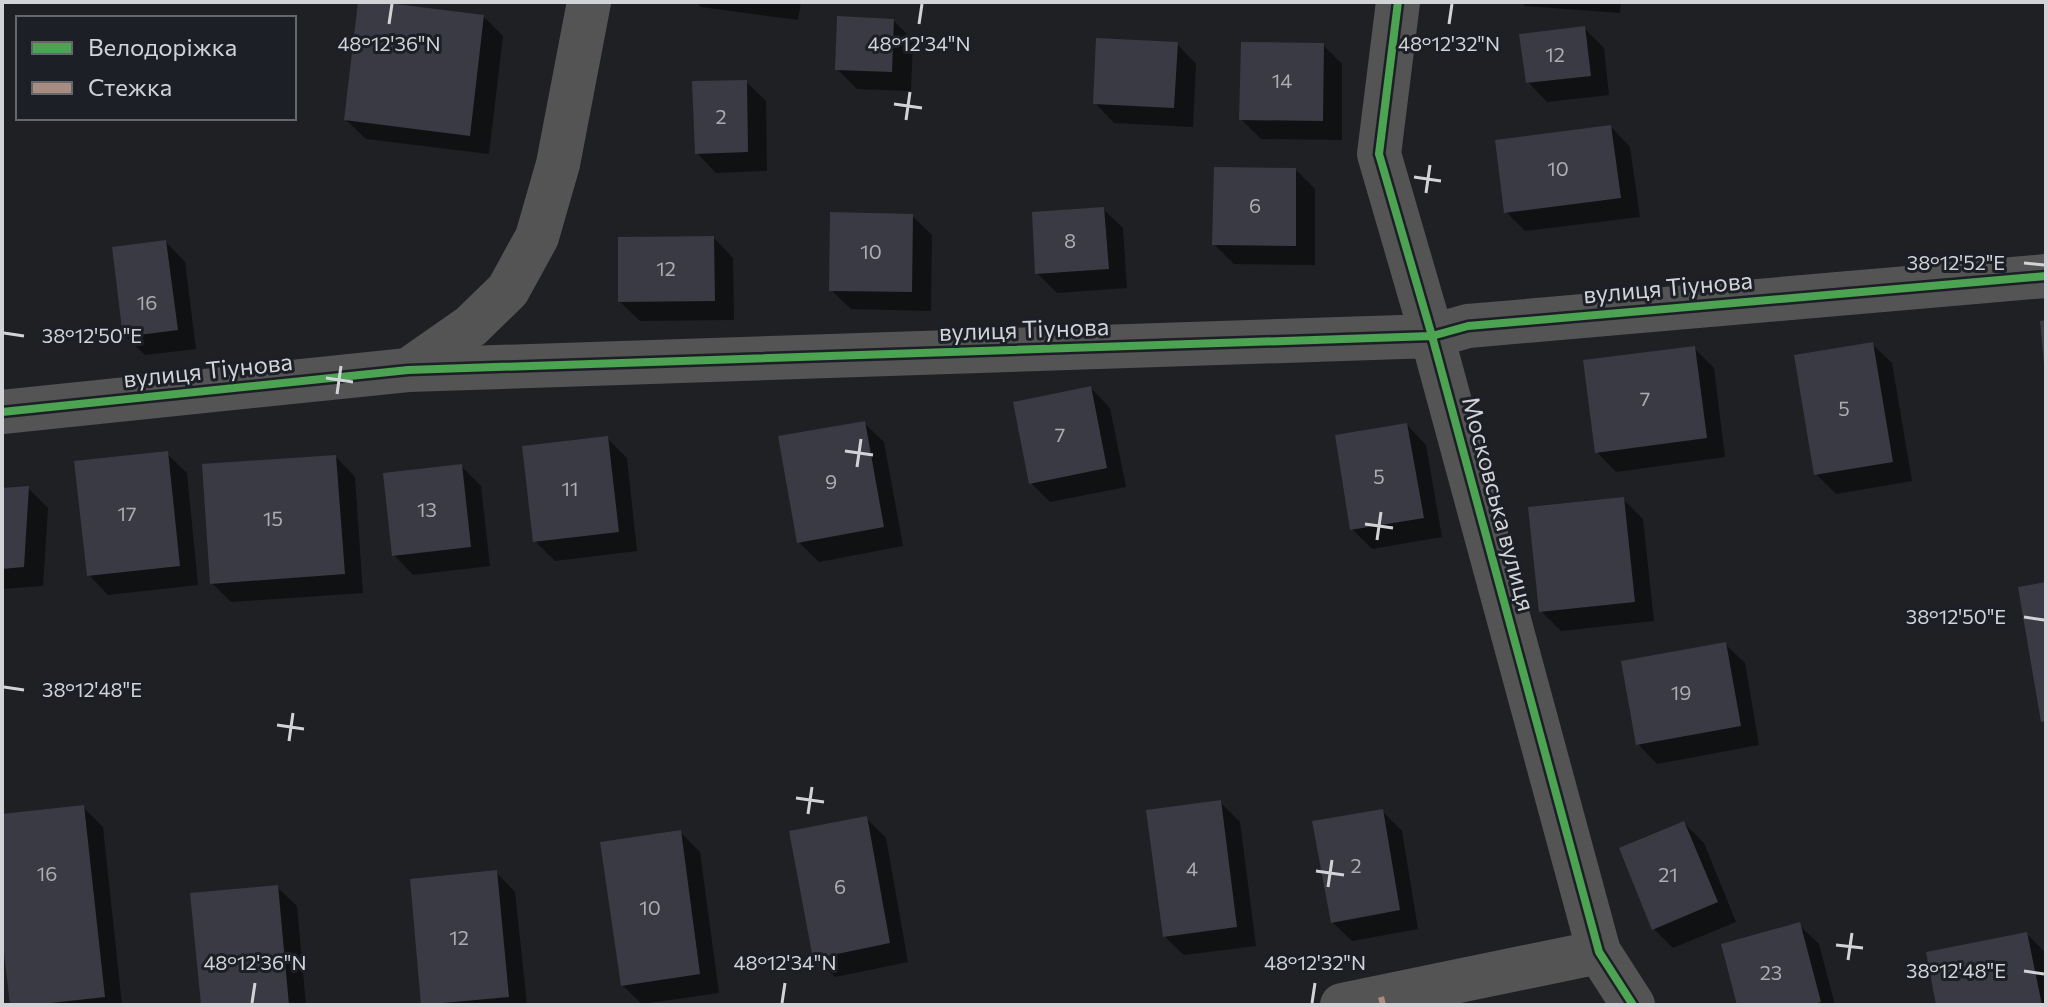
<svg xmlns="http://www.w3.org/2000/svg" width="2048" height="1007" font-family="Commissioner,sans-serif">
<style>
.shadow{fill:#0007}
.building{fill:#393a43}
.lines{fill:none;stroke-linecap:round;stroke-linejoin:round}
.minor{stroke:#545455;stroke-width:44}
.tertiary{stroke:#545455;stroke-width:44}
.quiet{stroke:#a88b81;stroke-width:6;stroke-dasharray:12 6;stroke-linecap:butt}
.cycleway-casing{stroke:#1d1f26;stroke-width:13}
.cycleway{stroke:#4ca352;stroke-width:8}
.ticks{fill:none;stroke:#d1d3d7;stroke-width:3}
.labels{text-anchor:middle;stroke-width:6;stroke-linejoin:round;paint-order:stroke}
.number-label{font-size:20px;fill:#abadb2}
.street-label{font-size:24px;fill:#d1d3d7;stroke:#1d1f26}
.ticks-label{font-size:20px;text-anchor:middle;fill:#d1d3d7;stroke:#1d1f26;stroke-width:6;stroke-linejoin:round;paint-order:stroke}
</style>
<rect width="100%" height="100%" fill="#1f2024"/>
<path class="shadow" d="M360,2L483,16L503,36L489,154L366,139L346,120Z
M696,2H801L798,20L701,7Z
M1521,2H1621L1620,13L1525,6Z
M893,20L913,40L911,91L857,89L837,69Z
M1585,29L1604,48L1609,95L1547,102L1528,82Z
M1177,44L1196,64L1193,127L1114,123L1095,103Z
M1323,45L1342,64V140L1261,139L1241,119Z
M746,82L766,101L767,171L716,173L697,153Z
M1611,127L1630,147L1640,217L1525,231L1506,212Z
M1296,170L1315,189V265L1234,264L1214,244Z
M1103,209L1123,228L1127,288L1057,293L1037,273Z
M912,216L932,235L931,311L851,309L831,290Z
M714,238L733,258L734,320L640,321L620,302Z
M166,242L185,262L196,349L145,355L125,336Z
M1872,344L1892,363L1912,481L1836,494L1816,474Z
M1694,348L1714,368L1725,457L1616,472L1597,452Z
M1091,388L1110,408L1126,487L1050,502L1031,483Z
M864,423L884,442L903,546L819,562L799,542Z
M1407,425L1426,445L1442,537L1372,549L1352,529Z
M607,438L627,458L637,551L555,561L535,541Z
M167,454L187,473L198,585L108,595L89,575Z
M336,457L355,477L363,593L231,602L212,583Z
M461,466L481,486L490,566L413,575L394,555Z
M28,488L48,508L43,586L2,589V490Z
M1623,499L1643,519L1654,621L1561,631L1541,611Z
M1725,644L1745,663L1759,745L1657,764L1638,744Z
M1220,802L1240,822L1256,946L1184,955L1164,936Z
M83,807L103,827L122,1005H12L2,916V816Z
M1382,811L1402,831L1418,929L1352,941L1332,922Z
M866,818L886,838L908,962L835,977L815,958Z
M1684,823L1704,843L1736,922L1673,948L1654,929Z
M680,832L700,852L719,993L642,1004L622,985Z
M496,872L515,892L527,1005H423L412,881Z
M277,887L297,906L306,1005H203Z
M1799,925L1819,944L1835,1005H1739Z
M2027,934L2046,953V1005H1938Z"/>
<path class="building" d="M358,2H380L484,15L470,136L344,120Z
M837,16L894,19L892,72L835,70Z
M1585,26L1591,76L1526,83L1519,34Z
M1096,38L1178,42L1174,108L1093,104Z
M1241,42L1324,43L1323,121L1239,120Z
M747,80L748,152L695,154L692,81Z
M1611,125L1621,198L1504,213L1495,140Z
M1214,167L1296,168V246L1212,245Z
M1104,207L1109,269L1035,274L1032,212Z
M830,212L913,214L912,292L829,291Z
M714,236L715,301L618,302V237Z
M166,240L178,330L123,337L112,247Z
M2046,320V364H2044L2040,321Z
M1873,342L1893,462L1814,475L1794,355Z
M1695,346L1707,438L1595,453L1583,360Z
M1091,386L1107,468L1029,484L1013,402Z
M865,421L884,527L797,543L778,436Z
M1407,423L1424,518L1350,530L1335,435Z
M608,436L619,532L533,542L522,446Z
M168,451L180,566L87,576L74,461Z
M336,455L345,574L210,584L202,464Z
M462,464L471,547L392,556L383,473Z
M29,486L24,567L2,569V488Z
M1624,497L1635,602L1539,612L1528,507Z
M2046,582V721L2041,722L2018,587Z
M1726,642L1741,726L1636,745L1621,661Z
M1221,800L1237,927L1163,937L1146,810Z
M84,805L105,997L33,1005H10L2,934V814Z
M1383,809L1400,910L1331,923L1312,821Z
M867,816L890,943L813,959L789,831Z
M1684,821L1718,902L1652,930L1619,848Z
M681,830L700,974L621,986L600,842Z
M497,870L509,997L421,1005L410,879Z
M278,885L289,1005H201L190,893Z
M1800,922L1821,1002L1810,1005H1737L1721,944Z
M2027,932L2042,1005H1936L1926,952Z"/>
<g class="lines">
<path class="minor" d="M1398,2L1379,154L1432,336L1599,952L1633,1005
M408,370L1432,336L1468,326L2046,276
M1342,1005L1599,952"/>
<path class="tertiary" d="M2,412L408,370L471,326L508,290L537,237L558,164L589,2"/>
<path class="quiet" d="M1381,997L1383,1005"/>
<defs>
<path id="cycleway" d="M1398,2L1379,154L1432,336L1599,952L1633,1005
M2,412L408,370L1432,336L1468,326L2046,276"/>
</defs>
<use href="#cycleway" class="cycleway-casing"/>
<use href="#cycleway" class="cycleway"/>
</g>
<path class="ticks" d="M389,24L392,4M919,24L922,4M1449,24L1452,4M894,104L922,108M906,120L910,92M1414,177L1441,181M1426,193L1430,165M2024,263L2044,265M4,333L24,336M326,378L353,382M337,394L341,366M845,451L873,455M857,467L861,439M1365,524L1393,528M1377,540L1381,512M2024,617L2044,620M4,687L24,690M277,725L304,729M289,741L293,713M796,798L824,802M808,814L812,787M1316,871L1344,875M1328,887L1332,860M1836,945L1863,948M1848,960L1852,933M2024,971L2044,974M252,1003L255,983M782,1003L785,983M1312,1003L1315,983"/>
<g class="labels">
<g class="number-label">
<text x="1555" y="62">12</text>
<text x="1282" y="88">14</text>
<text x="721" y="124">2</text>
<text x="1558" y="176">10</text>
<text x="1255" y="213">6</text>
<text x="1070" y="248">8</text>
<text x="871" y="259">10</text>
<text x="666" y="276">12</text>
<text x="147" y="310">16</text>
<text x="1645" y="406">7</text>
<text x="1844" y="416">5</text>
<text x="1060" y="442">7</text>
<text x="1379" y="484">5</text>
<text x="831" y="489">9</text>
<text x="570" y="496">11</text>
<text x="427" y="517">13</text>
<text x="127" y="521">17</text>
<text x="273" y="526">15</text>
<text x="1681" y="700">19</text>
<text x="1356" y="873">2</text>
<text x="1192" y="876">4</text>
<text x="47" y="881">16</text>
<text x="1668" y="882">21</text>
<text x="840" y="894">6</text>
<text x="650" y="915">10</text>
<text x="459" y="945">12</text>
<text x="1771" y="980">23</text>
</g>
<g class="street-label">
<text transform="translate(1668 288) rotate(-5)" y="8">вулиця Тіунова</text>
<text transform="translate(1024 330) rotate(-2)" y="8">вулиця Тіунова</text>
<text transform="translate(208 371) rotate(-6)" y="8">вулиця Тіунова</text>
<text transform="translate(1498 504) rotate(75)" y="8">Московська вулиця</text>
</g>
</g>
<g class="ticks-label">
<text x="389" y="51">48°12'36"N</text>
<text x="919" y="51">48°12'34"N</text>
<text x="1449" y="51">48°12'32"N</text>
<text x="1956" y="270">38°12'52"E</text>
<text x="92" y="343">38°12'50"E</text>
<text x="1956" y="624">38°12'50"E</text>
<text x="92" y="697">38°12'48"E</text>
<text x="255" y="970">48°12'36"N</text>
<text x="785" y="970">48°12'34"N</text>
<text x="1315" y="970">48°12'32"N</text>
<text x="1956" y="978">38°12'48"E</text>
</g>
<rect width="2048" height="1007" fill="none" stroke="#d1d3d7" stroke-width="8"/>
<rect x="16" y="16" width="280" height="104" fill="#1d1f26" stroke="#65676d" stroke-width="2"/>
<rect x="32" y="42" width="40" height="12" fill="#4ca352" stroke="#65676d" stroke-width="2"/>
<text x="88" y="56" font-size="24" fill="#d1d3d7">Велодоріжка</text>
<rect x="32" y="82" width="40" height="12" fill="#a88b81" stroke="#65676d" stroke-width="2"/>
<text x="88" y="96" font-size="24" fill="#d1d3d7">Стежка</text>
</svg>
